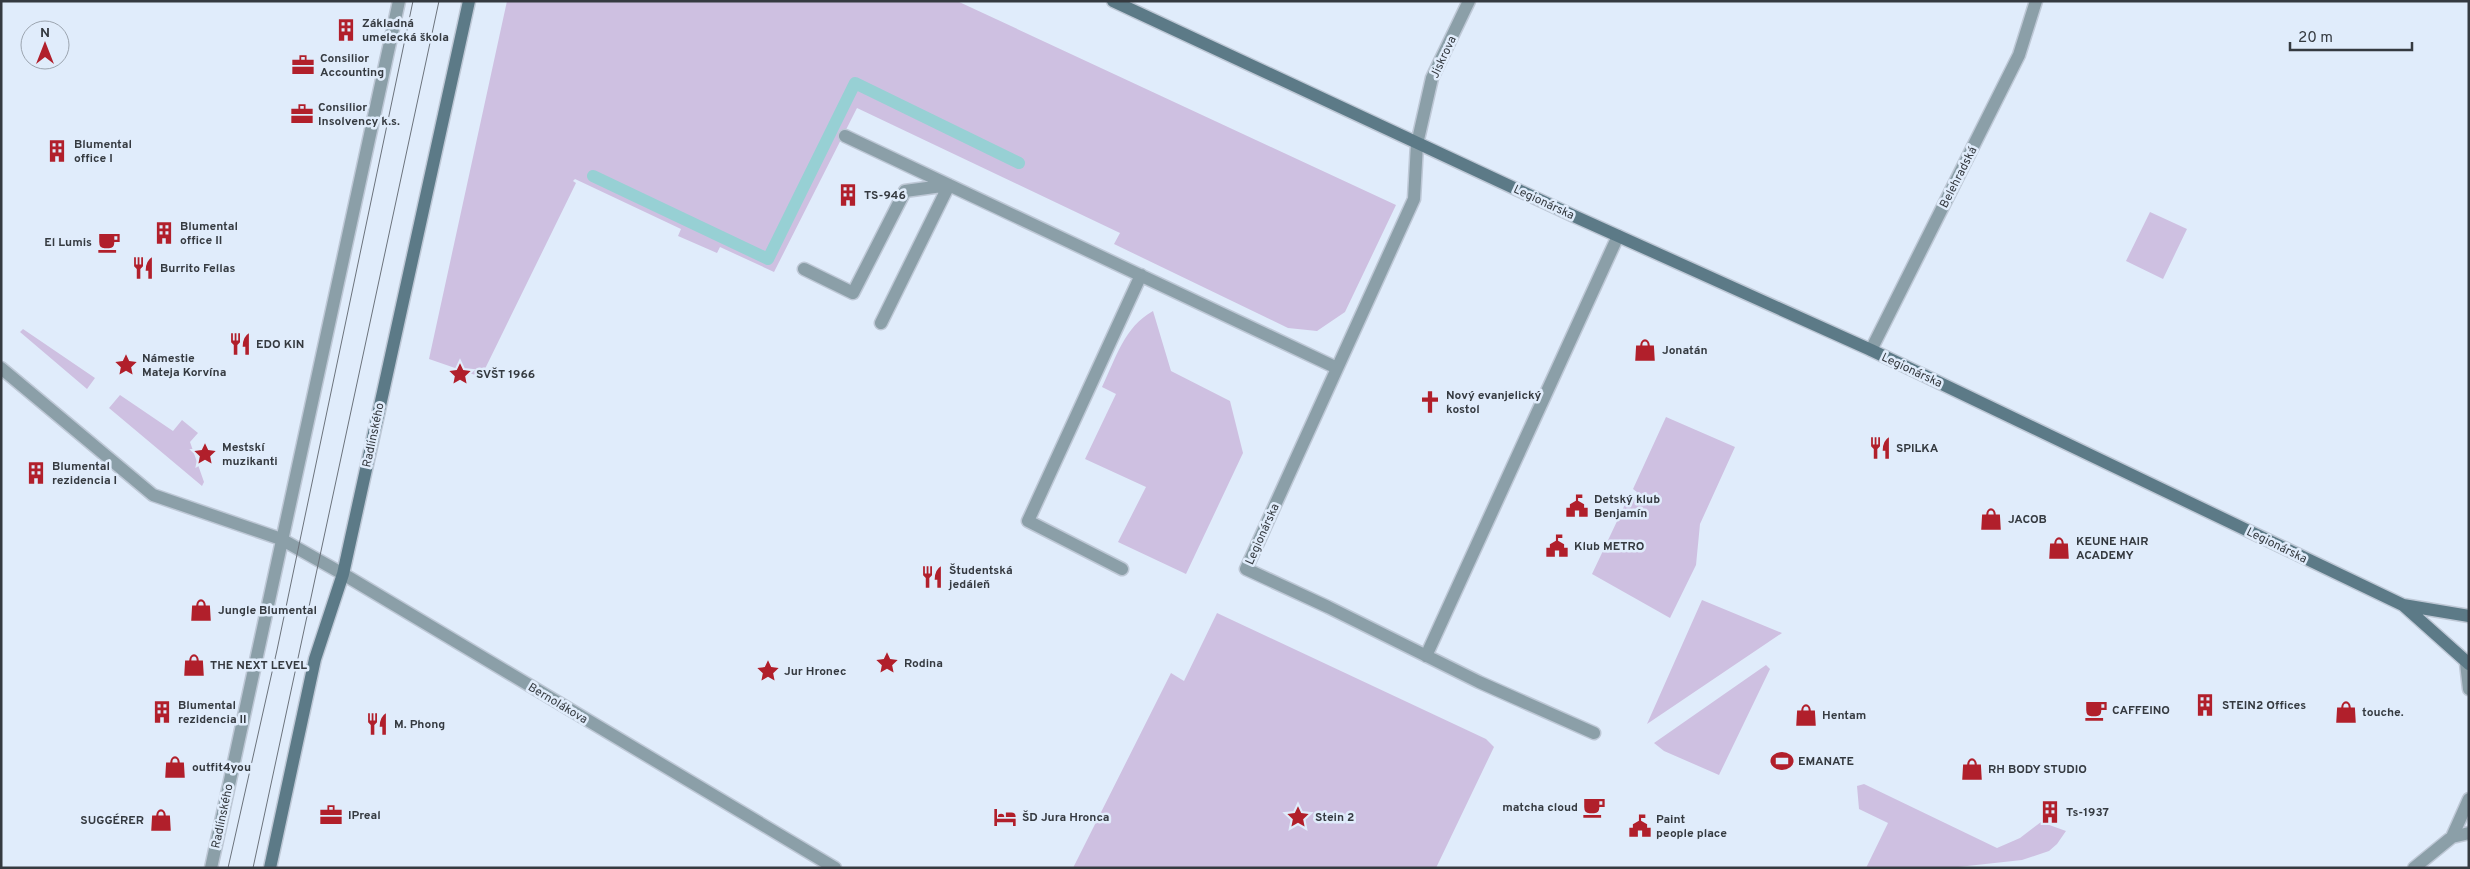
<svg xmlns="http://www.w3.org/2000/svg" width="2470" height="869" font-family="Overpass,sans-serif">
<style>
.green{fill:#cec0e1}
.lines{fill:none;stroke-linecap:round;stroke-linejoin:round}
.stream{stroke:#97d0d4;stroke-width:12}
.street-casing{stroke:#bec8d6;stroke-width:15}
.secondary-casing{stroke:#bec8d6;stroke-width:15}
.street{stroke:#8b9fa8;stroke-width:12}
.secondary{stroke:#5c7a87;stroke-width:12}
.tram{stroke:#6b727b;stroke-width:1}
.labels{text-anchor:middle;stroke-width:5;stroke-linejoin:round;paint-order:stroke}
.poi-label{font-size:12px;font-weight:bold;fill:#353a40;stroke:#e0ecfb;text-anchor:start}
.street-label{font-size:12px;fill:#353a40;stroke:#e0ecfb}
</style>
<rect width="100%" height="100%" fill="#e0ecfb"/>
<path class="green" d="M507,1H957L1396,205L1345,312L1317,331L1288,328L1114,244L1120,233L857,108L774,272L720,247L717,253L678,236L681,229L575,179L573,181L576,183L481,377L429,359Z
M2150,212L2187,229L2163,279L2126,261Z
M1153,311L1171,371L1230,401L1243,453L1186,574L1118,542L1146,487L1085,459L1116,394L1102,387C1116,358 1124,327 1153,311Z
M23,329L95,378L87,389L20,332Z
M120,395L173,431L182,420L198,433L190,442L204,482L202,486L109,408Z
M1666,417L1735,447L1700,524L1696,565L1670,618L1592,574L1628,498L1633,500L1637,492L1633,489Z
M1702,600L1782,633L1647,724Z
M1217,613L1486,739L1494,747L1436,868H1073L1171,673L1184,681Z
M1766,665L1770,669L1719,775L1664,751L1654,743Z
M1864,784L1997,848L2020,838L2041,822L2066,831L2057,844L2049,851L2022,860L1949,868H1866L1888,823L1859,809L1857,786Z"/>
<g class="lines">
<path class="stream" d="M593,176L768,259L855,83L1019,163"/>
<defs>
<path id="street" d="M1469,1L1432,78L1417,144L1414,199L1246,569L1328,607L1479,682L1594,733
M845,136L1337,368
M804,269L853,293L905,191L949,185
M881,323L949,185
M1871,350L2019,55L2036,1
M1,368L153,495L281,539L343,574L835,868
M1122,569L1028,521L1141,275
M1426,656L1618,236
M2466,663L2469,689
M2452,837L2469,799
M211,868L399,1
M2414,868L2452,837L2469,833"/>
<path id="secondary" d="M1113,1L1576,217L1871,350L2403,605L2469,664
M2403,605L2469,616
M270,868L315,659L343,574L469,1"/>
</defs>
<use href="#street" class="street-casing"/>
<use href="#secondary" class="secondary-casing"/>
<use href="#street" class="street"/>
<use href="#secondary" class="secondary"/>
<path class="tram" d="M228,868L277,650L413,1
M253,868L439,1"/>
</g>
<defs>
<symbol id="building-bare" viewBox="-9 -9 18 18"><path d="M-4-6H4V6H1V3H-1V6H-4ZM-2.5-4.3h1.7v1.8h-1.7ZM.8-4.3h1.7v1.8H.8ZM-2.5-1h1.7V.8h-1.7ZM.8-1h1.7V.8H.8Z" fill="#b11f2b" stroke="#e0ecfb" stroke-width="2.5" paint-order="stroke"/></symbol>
<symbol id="office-bare" viewBox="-9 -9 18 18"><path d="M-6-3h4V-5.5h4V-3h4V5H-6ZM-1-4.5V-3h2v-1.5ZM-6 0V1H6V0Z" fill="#b11f2b" stroke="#e0ecfb" stroke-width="2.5" paint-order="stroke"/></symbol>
<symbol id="cafe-bare" viewBox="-9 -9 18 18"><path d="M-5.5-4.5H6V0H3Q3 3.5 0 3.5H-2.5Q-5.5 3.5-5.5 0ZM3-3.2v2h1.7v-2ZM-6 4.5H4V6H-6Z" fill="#b11f2b" stroke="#e0ecfb" stroke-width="2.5" paint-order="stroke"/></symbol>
<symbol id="restaurant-bare" viewBox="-9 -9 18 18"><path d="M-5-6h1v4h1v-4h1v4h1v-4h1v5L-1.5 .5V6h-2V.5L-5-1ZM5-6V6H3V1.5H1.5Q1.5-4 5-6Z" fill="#b11f2b" stroke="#e0ecfb" stroke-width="2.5" paint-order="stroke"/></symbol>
<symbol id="shop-bare" viewBox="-9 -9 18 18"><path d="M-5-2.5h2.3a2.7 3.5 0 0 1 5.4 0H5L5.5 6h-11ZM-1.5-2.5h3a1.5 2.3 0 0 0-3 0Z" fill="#b11f2b" stroke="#e0ecfb" stroke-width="2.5" paint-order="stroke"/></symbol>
<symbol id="sight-bare" viewBox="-9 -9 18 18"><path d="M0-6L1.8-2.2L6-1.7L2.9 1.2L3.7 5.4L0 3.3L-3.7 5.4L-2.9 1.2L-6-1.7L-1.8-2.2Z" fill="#b11f2b" stroke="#e0ecfb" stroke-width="2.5" paint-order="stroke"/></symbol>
<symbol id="church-bare" viewBox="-9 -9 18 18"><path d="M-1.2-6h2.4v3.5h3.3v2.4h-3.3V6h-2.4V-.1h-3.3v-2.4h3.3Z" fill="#b11f2b" stroke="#e0ecfb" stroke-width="2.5" paint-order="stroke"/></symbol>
<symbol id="civic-bare" viewBox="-9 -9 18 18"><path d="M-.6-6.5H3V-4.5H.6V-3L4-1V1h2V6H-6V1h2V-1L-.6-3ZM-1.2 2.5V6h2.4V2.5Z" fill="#b11f2b" stroke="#e0ecfb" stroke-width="2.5" paint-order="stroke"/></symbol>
<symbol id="stadium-bare" viewBox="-9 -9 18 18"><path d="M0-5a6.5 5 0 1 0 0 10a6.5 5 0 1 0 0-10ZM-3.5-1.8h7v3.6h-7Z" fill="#b11f2b" stroke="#e0ecfb" stroke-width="2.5" paint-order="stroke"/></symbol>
<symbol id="hotel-bare" viewBox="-9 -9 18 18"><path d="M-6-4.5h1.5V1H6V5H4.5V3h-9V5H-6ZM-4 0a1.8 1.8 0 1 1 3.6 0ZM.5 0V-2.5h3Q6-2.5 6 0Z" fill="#b11f2b" stroke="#e0ecfb" stroke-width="2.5" paint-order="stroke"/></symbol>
</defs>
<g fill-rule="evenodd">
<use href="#building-bare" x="330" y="14" width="32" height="32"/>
<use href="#office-bare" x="287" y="49" width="32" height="32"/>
<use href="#office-bare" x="286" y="98" width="32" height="32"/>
<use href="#building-bare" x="41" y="135" width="32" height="32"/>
<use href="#building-bare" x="832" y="179" width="32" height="32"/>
<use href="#building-bare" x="148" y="217" width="32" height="32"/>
<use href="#cafe-bare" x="93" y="226" width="32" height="32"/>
<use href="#restaurant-bare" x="127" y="252" width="32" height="32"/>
<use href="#restaurant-bare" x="224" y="328" width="32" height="32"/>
<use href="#shop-bare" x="1629" y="334" width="32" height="32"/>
<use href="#sight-bare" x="110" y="349" width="32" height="32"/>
<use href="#sight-bare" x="444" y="358" width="32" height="32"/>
<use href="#church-bare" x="1414" y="386" width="32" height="32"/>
<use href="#restaurant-bare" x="1864" y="432" width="32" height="32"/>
<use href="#sight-bare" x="189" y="438" width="32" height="32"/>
<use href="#building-bare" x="20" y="457" width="32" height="32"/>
<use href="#civic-bare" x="1561" y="490" width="32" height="32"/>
<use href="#shop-bare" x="1975" y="503" width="32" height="32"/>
<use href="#civic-bare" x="1541" y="530" width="32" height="32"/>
<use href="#shop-bare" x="2043" y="532" width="32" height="32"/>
<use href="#restaurant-bare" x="916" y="561" width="32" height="32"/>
<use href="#shop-bare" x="185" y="594" width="32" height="32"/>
<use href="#sight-bare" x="871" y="647" width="32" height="32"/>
<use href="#shop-bare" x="178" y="649" width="32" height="32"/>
<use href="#sight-bare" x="752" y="655" width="32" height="32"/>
<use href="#building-bare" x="2189" y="689" width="32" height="32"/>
<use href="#cafe-bare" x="2080" y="694" width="32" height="32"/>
<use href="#building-bare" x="146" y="696" width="32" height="32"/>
<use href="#shop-bare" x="2330" y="696" width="32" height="32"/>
<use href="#shop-bare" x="1790" y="699" width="32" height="32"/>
<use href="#restaurant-bare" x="361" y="708" width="32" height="32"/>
<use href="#stadium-bare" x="1766" y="745" width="32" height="32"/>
<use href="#shop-bare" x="159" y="751" width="32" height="32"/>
<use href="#shop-bare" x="1956" y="753" width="32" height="32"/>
<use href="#cafe-bare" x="1578" y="791" width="32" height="32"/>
<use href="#building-bare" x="2034" y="796" width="32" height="32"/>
<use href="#office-bare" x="315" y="799" width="32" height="32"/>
<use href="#hotel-bare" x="989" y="801" width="32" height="32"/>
<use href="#sight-bare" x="1282" y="801" width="32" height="32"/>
<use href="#shop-bare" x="145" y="804" width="32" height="32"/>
<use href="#civic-bare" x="1624" y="810" width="32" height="32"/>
</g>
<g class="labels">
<g class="poi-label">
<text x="362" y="27">Základná<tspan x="362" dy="14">umelecká škola</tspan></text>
<text x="320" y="62">Consilior<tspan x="320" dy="14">Accounting</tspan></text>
<text x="318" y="111">Consilior<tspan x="318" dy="14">Insolvency k.s.</tspan></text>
<text x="74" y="148">Blumental<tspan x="74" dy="14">office I</tspan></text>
<text x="864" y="199">TS-946</text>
<text x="180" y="230">Blumental<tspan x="180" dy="14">office II</tspan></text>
<text x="92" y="246" text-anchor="end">El Lumis</text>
<text x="160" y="272">Burrito Fellas</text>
<text x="256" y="348">EDO KIN</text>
<text x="1662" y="354">Jonatán</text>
<text x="142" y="362">Námestie<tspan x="142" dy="14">Mateja Korvína</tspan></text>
<text x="476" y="378">SVŠT 1966</text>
<text x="1446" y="399">Nový evanjelický<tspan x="1446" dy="14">kostol</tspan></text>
<text x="222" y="451">Mestskí<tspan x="222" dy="14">muzikanti</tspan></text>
<text x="1896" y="452">SPILKA</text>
<text x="52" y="470">Blumental<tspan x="52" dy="14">rezidencia I</tspan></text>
<text x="1594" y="503">Detský klub<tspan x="1594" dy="14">Benjamín</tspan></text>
<text x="2008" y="523">JACOB</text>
<text x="2076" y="545">KEUNE HAIR<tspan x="2076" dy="14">ACADEMY</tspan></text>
<text x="1574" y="550">Klub METRO</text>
<text x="949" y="574">Študentská<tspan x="949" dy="14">jedáleň</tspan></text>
<text x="218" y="614">Jungle Blumental</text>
<text x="904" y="667">Rodina</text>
<text x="210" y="669">THE NEXT LEVEL</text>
<text x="784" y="675">Jur Hronec</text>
<text x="178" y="709">Blumental<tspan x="178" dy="14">rezidencia II</tspan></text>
<text x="2222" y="709">STEIN2 Offices</text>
<text x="2112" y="714">CAFFEINO</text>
<text x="2362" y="716">touche.</text>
<text x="1822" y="719">Hentam</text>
<text x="394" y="728">M. Phong</text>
<text x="1798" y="765">EMANATE</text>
<text x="192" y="771">outfit4you</text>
<text x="1988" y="773">RH BODY STUDIO</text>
<text x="1578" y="811" text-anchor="end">matcha cloud</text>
<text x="2066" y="816">Ts-1937</text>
<text x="348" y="819">IPreal</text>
<text x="1022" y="821">ŠD Jura Hronca</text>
<text x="1315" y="821">Stein 2</text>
<text x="1656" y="823">Paint<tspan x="1656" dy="14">people place</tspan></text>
<text x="144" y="824" text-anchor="end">SUGGÉRER</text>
</g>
<g class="street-label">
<text transform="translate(1443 57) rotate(-65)" y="4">Jiskrova</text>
<text transform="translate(1958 177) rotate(-63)" y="4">Belehradská</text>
<text transform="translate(1544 202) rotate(25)" y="4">Legionárska</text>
<text transform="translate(1912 370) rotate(25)" y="4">Legionárska</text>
<text transform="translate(373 435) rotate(-78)" y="4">Radlinského</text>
<text transform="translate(1262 534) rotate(-66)" y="4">Legionárska</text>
<text transform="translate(2277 545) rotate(26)" y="4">Legionárska</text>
<text transform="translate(558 703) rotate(31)" y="4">Bernolákova</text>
<text transform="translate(222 816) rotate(-78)" y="4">Radlinského</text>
</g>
</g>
<rect width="2470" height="869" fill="none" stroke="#353a40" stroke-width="5"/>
<g transform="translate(45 45)"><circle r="24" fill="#e0ecfb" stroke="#9ca5b0"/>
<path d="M0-4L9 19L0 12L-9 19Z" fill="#b11f2b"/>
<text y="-8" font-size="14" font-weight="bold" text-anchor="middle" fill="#353a40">N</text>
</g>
<path d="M2290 42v8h122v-8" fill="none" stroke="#353a40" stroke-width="2.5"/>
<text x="2298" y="42" font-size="15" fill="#353a40" stroke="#e0ecfb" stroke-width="4" paint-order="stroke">20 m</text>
</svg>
